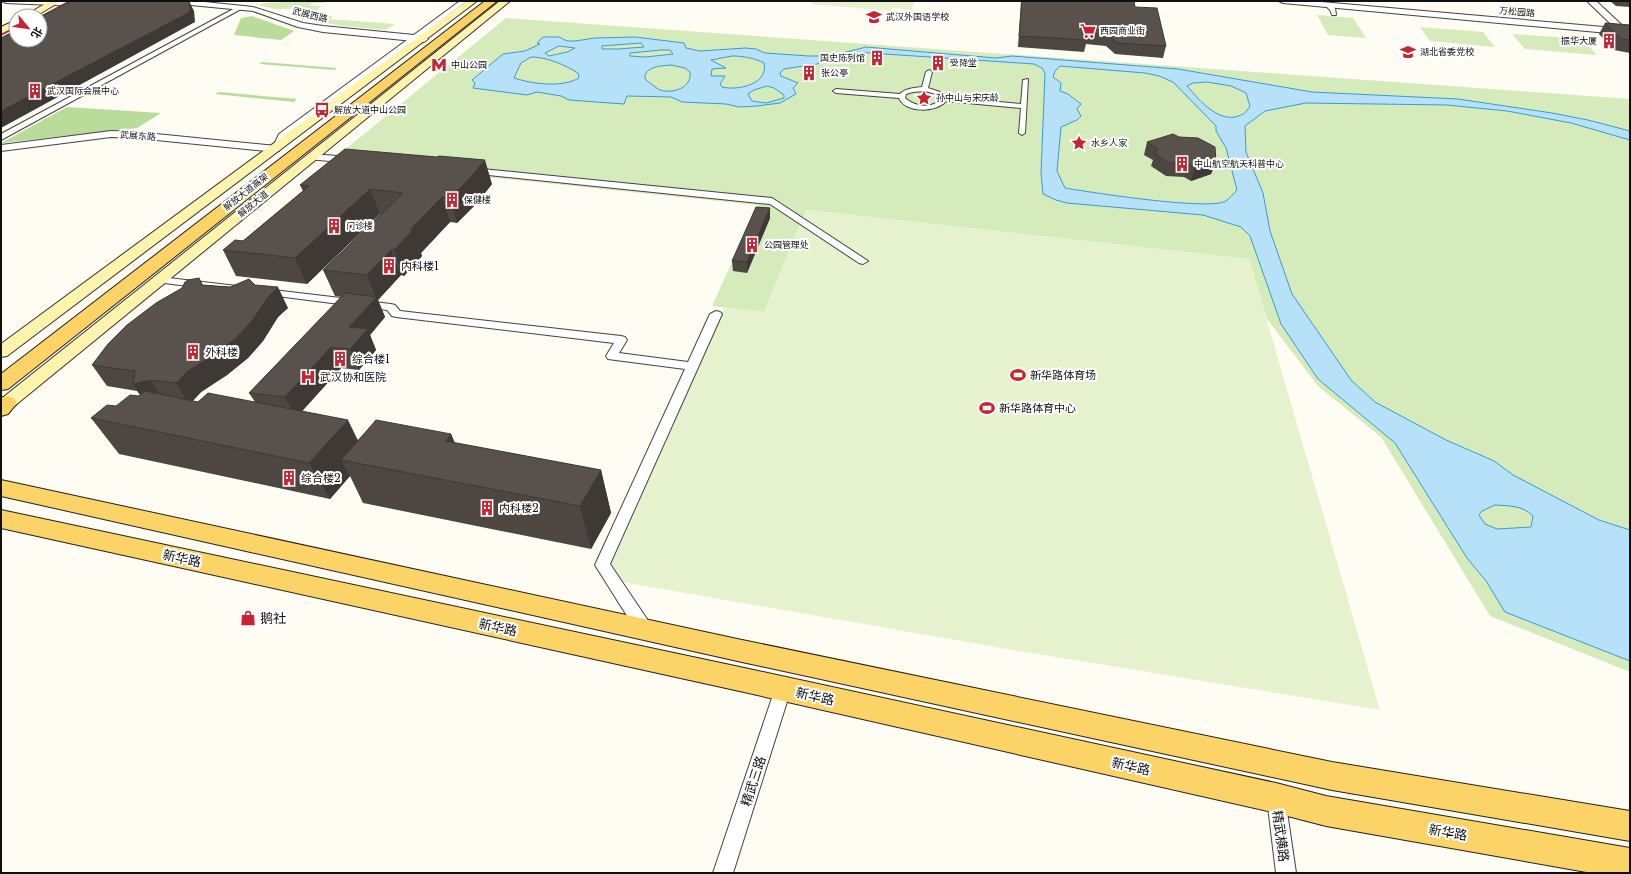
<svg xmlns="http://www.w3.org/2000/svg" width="1631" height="874" font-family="'Libre Baskerville','Noto Sans SC',serif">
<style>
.green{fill:#d5ebbb}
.forest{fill:#badc9a}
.pitch{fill:#e6f2cd}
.water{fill:#b7e1f8;stroke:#3c99d1;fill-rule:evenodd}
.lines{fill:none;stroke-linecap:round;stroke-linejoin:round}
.pedestrian-casing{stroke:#434343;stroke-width:2}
.minor-casing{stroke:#434343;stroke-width:2}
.tertiary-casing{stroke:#434343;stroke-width:2}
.secondary-casing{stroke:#323232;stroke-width:2}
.primary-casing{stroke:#212121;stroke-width:2}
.pedestrian{fill:#fff;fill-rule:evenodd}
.minor{fill:#fff;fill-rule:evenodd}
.tertiary{fill:#fff;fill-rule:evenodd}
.secondary{fill:#fff4ae;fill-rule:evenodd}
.primary{fill:#fbd367;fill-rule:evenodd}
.rail{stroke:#c52430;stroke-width:1.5}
.wall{fill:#4d4641}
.shaded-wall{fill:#3e3935}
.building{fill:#59514c;stroke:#3e3935}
.labels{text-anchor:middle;stroke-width:4;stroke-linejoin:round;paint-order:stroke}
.far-street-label{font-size:9px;fill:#101010;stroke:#fff}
.far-poi-label{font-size:9px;fill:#101010;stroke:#fff;text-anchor:start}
.poi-label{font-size:11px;fill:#101010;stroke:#fff;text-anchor:start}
.near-street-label{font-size:13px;fill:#101010;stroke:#fff}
.near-poi-label{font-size:13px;fill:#101010;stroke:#fff;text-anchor:start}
</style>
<rect width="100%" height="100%" fill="#fffcf3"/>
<path class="green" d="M306,1H325L323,3H313L309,5L321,6L314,14H320L317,16L303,19L312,16L295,9H275L258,5L265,3Z
M1317,15L1353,18L1366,38L1328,35Z
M324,16H333L330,19L395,24L386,30L343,26L320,22V19Z
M506,18L1630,99V672L1490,616L1381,437L1318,386L1267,319L1249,259L806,210L764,312L712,306L758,205L331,161Z
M1420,27L1483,32L1495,47L1430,41Z
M1512,34L1582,39L1597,55L1525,49Z"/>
<path class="forest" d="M252,16L294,31L281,40L234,35L241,18Z
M262,62L337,68L334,70L259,64Z
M219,92L297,99L294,102L215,94Z
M67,107L161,113L137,128L1,143Z"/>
<path class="pitch" d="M800,1H915L911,10L893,8L891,11L811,4L812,2Z
M806,210L1249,259L1380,710L1001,648L605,579L725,307L764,312Z"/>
<path class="water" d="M543,37H559L567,41H575L595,38L635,37L684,43L686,48L700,51L746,48L756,49L765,53L809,56H830L866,47L996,58L1012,56L1178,69L1312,92L1458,99L1552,113L1588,120L1630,131V140L1571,123L1507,111L1447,105L1306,103L1265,111L1245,126L1246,152L1263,193L1270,231L1292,294L1351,380L1375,402L1446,440L1494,461L1513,475L1599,520L1630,530V661L1505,612L1486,581L1467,558L1395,443L1318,379L1281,324L1250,236L1241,227L1203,215L1067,203L1056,200L1043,194L1041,173L1045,73L1042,68L1034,64L855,52L817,64L784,69L780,73L781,76L798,83L793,88L796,94L780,103L757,106L739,107L726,104L682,102L671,97L627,96L624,104L569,100L561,96L537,92L527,95L473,88L475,83L472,80L503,54L525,51L540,44L537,43ZM641,43L644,47L618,49H602V46ZM559,46L575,48L567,52L549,56L545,53ZM661,50H670L673,54L646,57L630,56V53ZM732,56C743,56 754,58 764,63C769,84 738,91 722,87L720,84L725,76H711L712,69L726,68L711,60ZM531,57C547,57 565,65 578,73L579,78C561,88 533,84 514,78L521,63ZM671,65L685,68L690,72C692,88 673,94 660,90C656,88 649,82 645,79C644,66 662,66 671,65ZM1060,66L1145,73L1159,76L1173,82L1216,126V131L1226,148L1237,190C1234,193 1230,198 1226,201C1209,211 1089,192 1065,188L1057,171L1061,127L1077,120L1081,116L1077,109L1081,104L1068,94L1060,91L1061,83L1053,77L1055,71ZM1207,82L1231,86L1246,93L1250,106C1248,109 1245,114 1241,115C1220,125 1200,101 1187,86L1193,83ZM767,86L774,88L784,95V98L766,103L752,101L748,94L754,90ZM1495,505C1509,506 1522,505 1533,516L1531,527L1497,529L1485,524L1479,515L1482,511Z"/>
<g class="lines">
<defs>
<path id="pedestrian" d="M929,70L932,72L928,88L943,93L946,97L1021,104L1023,80L1028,79L1025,133L1022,135L1019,133L1021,108L946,101C936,113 905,113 899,98L836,93L833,91L836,89L900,94C905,88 915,88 922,87L926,72ZM925,91L939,95L941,99C932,109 915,107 905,98L906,94L913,92Z"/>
<path id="minor" d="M460,1H467L286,137L279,151H273L272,149L279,134Z
M1326,4H1330L1335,8L1336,15H1332L1330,10L1325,5Z
M239,6L242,8L241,9L1,140V134Z
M311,154L351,157L355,160L351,163L308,159L307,157Z
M472,168L772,198L868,261L863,264L859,263L770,204L469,173L467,171Z
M160,277L237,286L242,289L237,292L156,282L155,280Z
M265,289L391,304L395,305L400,311L621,336L625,337L627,340L619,353L688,362L710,314L716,311L720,312L722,314L610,564L651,625L653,630L651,635L645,637L639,635L595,565L685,369L608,359L606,356L614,343L396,317L392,316L387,310L261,294L260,292Z
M783,681L789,684L791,689L733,873H713L775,689L777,684Z
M1276,789L1283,792L1285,798L1296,873H1276L1267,798L1269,792Z"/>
<path id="tertiary" d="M2,1C15,1 75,0 81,4L77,6L6,3Z
M166,1H195L253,7L303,23L323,26L424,36L428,39L424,42L323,32L298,27L253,11L170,3Z
M1279,1H1310L1615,28L1587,1H1596L1626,29H1630V35L1283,3Z
M111,131L136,132L276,146L281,149L276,152L136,138L111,137L1,151V145Z"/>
<path id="secondary" d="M50,1H61L36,16H24Z
M467,1H477L7,356L1,357V344Z
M500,1H510L7,412L1,414V399Z
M16,20V27L1,34V27Z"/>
<path id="primary" d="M485,1H497L8,389L1,390V374Z
M7,396L14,398L17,403L8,414L1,416V398Z
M1,480L742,640L1332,762L1630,811V841L1332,790L742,662L1,496Z
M1,510L735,666L1276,783L1326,796L1630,848V873H1592L1326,826L1276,813L735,690L1,528Z"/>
</defs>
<use href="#pedestrian" class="pedestrian-casing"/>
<use href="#minor" class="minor-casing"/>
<use href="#tertiary" class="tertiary-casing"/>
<use href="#secondary" class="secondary-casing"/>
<use href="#primary" class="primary-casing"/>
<use href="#pedestrian" class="pedestrian"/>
<use href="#minor" class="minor"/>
<use href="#tertiary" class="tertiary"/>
<use href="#secondary" class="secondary"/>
<use href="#primary" class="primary"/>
<path class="rail" d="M40,17L70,1
M1,35L16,27"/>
</g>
<path class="wall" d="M1021,1H1134L1135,7L1166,46L1163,58L1115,54L1106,46L1086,44L1084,52L1018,47Z
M1610,1H1630V7L1616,6Z
M1605,23L1630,25V53L1614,50L1599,34Z
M1147,142L1216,162L1211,174L1191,181L1184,177L1166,176L1151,166L1153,160L1144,155Z
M492,184L477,203L457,223L450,222L421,253L422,256L404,276L401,275L378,300L385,317L370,335L376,350L359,370L341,368L302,411L358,440L451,434L455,443L601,470L611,513L591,549L363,503L350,476L330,499L119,454L91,418L140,395L137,391L107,386L92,365L182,288L199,278L203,285L230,287L255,285L288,308L278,317L263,341L248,358L227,375L201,392L193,401L198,402H255L249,393L342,297L335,296L323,270L381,214H380L307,284L236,276L223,250L243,241L303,191L300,185Z
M770,208V218L747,273L733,271L732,261Z"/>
<path class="shaded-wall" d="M189,1L194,11L195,22L1,128V111Z
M485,160L492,184L477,203L457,223L450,198Z
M1216,162L1211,174L1191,181L1195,168Z
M370,189L380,214L307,284L295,258Z
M442,197L450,222L421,253L422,256L404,276L394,250L410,230Z
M770,208V218L747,273V262Z
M391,250L401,275L378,300L385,317L370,335L376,350L359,370L350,349L349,327L376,298L367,275Z
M278,287L288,308L278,317L263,341L248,358L227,375L201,392L189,404L176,383Z
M331,347L341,368L296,418L285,397Z
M150,380L164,401L147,405L133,384Z
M348,420L366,457L341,460L350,476L330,499L309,463Z
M451,434L468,477L446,441Z
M601,470L611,513L591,549L580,506Z"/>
<path class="building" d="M71,1H189L190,12L1,111V38L16,30V40H40V17Z
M1022,1H1134L1135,7L1157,8L1166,46L1117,43L1108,35L1086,33V40L1019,36Z
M1605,23L1630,25V40L1621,39Z
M1173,134L1179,137L1198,138L1215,147L1216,162L1195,168L1188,164L1169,163L1155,154L1158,149L1147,142Z
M345,149L437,157L439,156L485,160L470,178L450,198L442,197L410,230H413L394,250H391L367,275L323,270L403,193L370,189L295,258L223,250L235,240L243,241L309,186L300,185Z
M756,207L770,208L747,262L732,261Z
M199,278L202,285L230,287L249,279L255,285L278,287L268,297L252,321L236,338L214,355L188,371L176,383L150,380L133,384L135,371L92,365L108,344L127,325L156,303L182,288L185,282L188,280Z
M345,293L377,297L349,327L368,329L350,349L331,347L285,397L249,393Z
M145,391L198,402L208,393L348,420L309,463L91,418L107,405L116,406L130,395L139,396Z
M376,420L451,434L446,441L601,470L580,506L341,460Z"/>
<defs>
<symbol id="school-bare" viewBox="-9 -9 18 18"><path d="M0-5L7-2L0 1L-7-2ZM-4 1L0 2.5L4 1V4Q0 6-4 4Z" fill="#c52430" stroke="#fff" stroke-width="2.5" paint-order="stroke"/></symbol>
<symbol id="supermarket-bare" viewBox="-9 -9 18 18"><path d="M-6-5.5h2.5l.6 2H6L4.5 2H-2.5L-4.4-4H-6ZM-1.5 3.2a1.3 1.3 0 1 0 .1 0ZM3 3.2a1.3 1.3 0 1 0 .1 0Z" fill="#c52430" stroke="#fff" stroke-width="2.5" paint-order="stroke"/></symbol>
<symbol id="building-bare" viewBox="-9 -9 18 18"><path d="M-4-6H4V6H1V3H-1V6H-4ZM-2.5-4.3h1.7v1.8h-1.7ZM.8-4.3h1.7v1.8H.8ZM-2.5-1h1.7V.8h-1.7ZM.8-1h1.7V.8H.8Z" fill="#c52430" stroke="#fff" stroke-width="2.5" paint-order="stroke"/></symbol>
<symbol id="metro-bare" viewBox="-9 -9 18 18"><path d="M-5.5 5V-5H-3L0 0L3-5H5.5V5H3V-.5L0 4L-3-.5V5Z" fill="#c52430" stroke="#fff" stroke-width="2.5" paint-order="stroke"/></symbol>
<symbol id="sight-bare" viewBox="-9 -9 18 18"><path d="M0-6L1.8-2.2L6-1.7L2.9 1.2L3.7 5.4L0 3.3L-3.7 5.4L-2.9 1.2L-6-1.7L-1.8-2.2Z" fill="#c52430" stroke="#fff" stroke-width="2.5" paint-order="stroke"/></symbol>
<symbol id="bus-bare" viewBox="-9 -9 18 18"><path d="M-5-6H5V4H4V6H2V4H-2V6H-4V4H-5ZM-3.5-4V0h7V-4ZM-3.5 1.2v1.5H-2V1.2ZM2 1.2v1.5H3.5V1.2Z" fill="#c52430" stroke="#fff" stroke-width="2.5" paint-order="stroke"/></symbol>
<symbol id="stadium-bare" viewBox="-9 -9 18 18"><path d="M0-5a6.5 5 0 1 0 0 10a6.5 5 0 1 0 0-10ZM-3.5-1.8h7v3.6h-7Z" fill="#c52430" stroke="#fff" stroke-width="2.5" paint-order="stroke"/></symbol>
<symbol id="hospital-bare" viewBox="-9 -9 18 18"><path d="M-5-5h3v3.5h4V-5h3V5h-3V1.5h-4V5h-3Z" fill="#c52430" stroke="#fff" stroke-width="2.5" paint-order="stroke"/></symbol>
<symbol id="shop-bare" viewBox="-9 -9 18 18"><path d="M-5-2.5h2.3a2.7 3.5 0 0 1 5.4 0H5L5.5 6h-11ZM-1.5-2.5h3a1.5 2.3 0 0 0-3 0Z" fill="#c52430" stroke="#fff" stroke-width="2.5" paint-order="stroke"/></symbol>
</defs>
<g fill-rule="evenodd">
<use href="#school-bare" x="863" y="6" width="22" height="22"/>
<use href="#supermarket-bare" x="1077" y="20" width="22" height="22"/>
<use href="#building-bare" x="1598" y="30" width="22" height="22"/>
<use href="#school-bare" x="1397" y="41" width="22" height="22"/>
<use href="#building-bare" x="866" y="47" width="22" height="22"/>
<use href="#building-bare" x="927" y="52" width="22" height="22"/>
<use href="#metro-bare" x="428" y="54" width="22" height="22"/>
<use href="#building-bare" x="798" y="62" width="22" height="22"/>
<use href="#building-bare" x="24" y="80" width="22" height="22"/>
<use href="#sight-bare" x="913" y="87" width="22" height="22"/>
<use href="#bus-bare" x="311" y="99" width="22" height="22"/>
<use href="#sight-bare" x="1068" y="132" width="22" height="22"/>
<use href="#building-bare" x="1171" y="153" width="22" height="22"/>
<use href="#building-bare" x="441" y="189" width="22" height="22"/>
<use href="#building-bare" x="323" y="215" width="22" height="22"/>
<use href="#building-bare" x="741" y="234" width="22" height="22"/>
<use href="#building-bare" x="378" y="255" width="22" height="22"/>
<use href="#building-bare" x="182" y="341" width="22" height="22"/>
<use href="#building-bare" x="329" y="348" width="22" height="22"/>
<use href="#stadium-bare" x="1007" y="364" width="22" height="22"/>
<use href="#hospital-bare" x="297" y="366" width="22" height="22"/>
<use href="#stadium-bare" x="976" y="397" width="22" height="22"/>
<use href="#building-bare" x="278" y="467" width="22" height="22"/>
<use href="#building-bare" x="476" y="497" width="22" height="22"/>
<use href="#shop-bare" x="237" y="607" width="22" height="22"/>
</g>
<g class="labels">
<g class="far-street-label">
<text transform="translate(1517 12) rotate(5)" y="3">万松园路</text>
<text transform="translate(310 15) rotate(14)" y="3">武展西路</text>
<text transform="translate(138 136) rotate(4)" y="3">武展东路</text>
<text transform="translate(246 192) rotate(-38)" y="3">解放大道高架</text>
<text transform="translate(253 204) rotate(-39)" y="3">解放大道</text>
</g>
<g class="far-poi-label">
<text x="886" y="20">武汉外国语学校</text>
<text x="1100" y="34">西园商业街</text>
<text x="1597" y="44" text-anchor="end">振华大厦</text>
<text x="1420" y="55">湖北省委党校</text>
<text x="865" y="61" text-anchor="end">国史陈列馆</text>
<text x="950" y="66">受降堂</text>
<text x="451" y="68">中山公园</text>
<text x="821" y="76">张公亭</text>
<text x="47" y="94">武汉国际会展中心</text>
<text x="936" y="101">孙中山与宋庆龄</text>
<text x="334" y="113">解放大道中山公园</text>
<text x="1091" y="146">水乡人家</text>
<text x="1194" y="167">中山航空航天科普中心</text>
<text x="464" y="203">保健楼</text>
<text x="346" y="229">门诊楼</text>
<text x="764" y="248">公园管理处</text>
</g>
<g class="poi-label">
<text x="401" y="270">内科楼1</text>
<text x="205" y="356">外科楼</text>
<text x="352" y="363">综合楼1</text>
<text x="1030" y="379">新华路体育场</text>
<text x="320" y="381">武汉协和医院</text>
<text x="999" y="412">新华路体育中心</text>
<text x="301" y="482">综合楼2</text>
<text x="499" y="512">内科楼2</text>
</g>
<g class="near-street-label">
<text transform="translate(182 558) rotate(12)" y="5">新华路</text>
<text transform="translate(498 627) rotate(12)" y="5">新华路</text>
<text transform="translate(815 696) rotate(13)" y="5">新华路</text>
<text transform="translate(1131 766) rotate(13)" y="5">新华路</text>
<text transform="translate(753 781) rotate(-72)" y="5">精武三路</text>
<text transform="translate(1448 832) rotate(10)" y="5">新华路</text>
<text transform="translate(1281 836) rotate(82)" y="5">精武横路</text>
</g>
<g class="near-poi-label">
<text x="260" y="623">鹅社</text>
</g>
</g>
<rect width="1631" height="874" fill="none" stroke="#101010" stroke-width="4"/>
<g transform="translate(28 28) rotate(119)"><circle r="19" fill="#ffffff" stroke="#9f9f9f"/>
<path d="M0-3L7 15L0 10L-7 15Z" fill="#c52430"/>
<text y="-6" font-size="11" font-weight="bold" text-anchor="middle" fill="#101010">北</text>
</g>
</svg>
